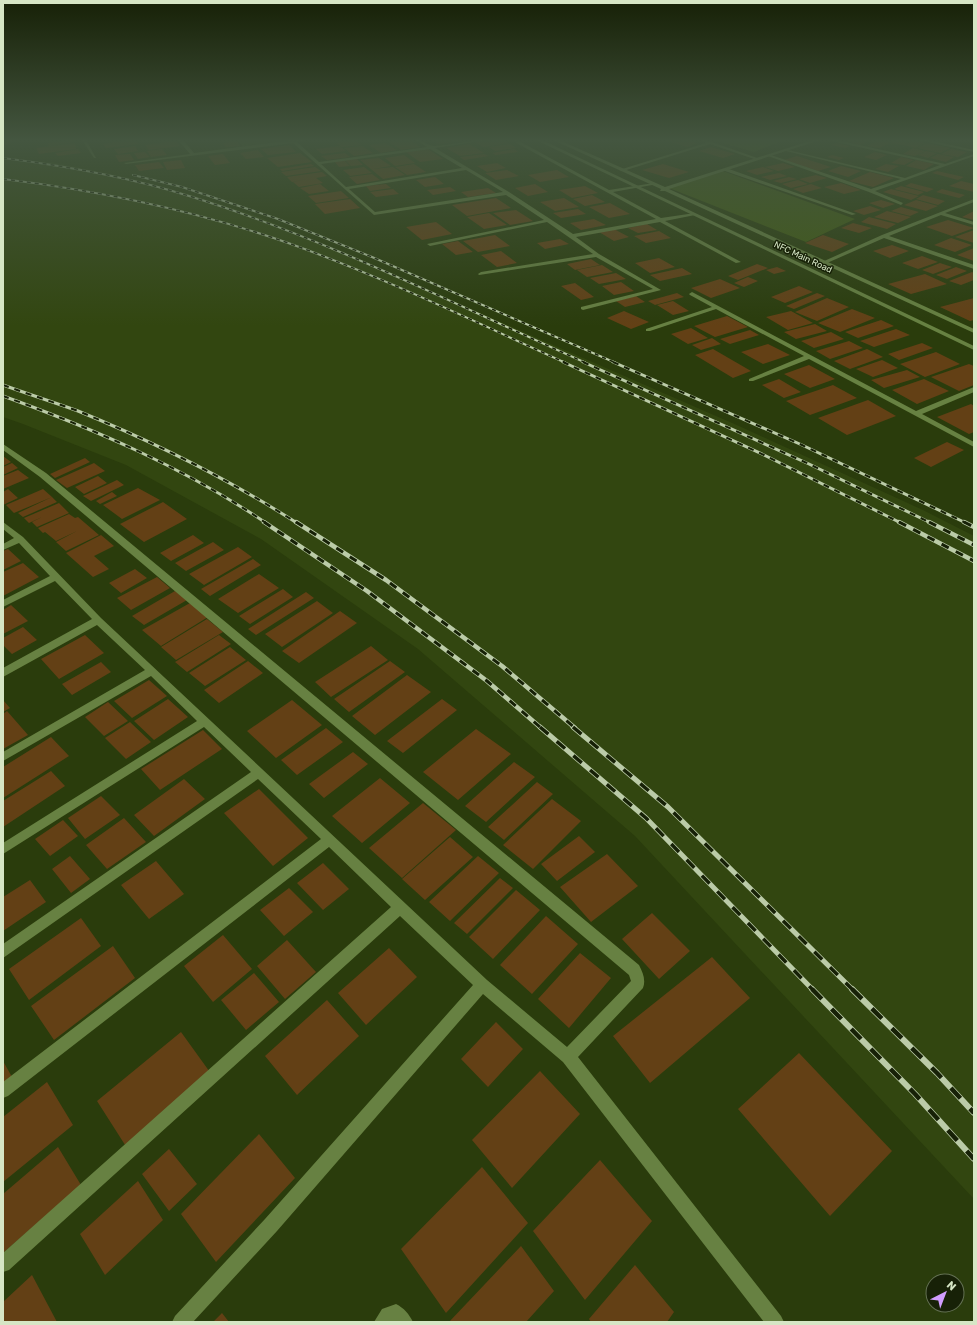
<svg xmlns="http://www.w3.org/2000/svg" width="977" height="1325" font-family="Rubik,sans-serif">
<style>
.built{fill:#324610}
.green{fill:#415b11}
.building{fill:#634015}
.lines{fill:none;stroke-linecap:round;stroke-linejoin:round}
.street{fill:#678142;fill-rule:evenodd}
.secondary{fill:#678142;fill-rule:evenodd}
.rail-far4-casing{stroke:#bbcba8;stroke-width:2}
.rail-far3-casing{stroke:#bbcba8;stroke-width:3}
.rail-far2-casing{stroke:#bbcba8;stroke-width:4.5}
.rail-far1-casing{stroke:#bbcba8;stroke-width:5}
.rail-casing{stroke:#bbcba8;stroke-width:6}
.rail-far4{stroke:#172107;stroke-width:1.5;stroke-dasharray:4;stroke-linecap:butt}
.rail-far3{stroke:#172107;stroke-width:2;stroke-dasharray:6;stroke-linecap:butt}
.rail-far2{stroke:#172107;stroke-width:3;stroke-dasharray:8;stroke-linecap:butt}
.rail-far1{stroke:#172107;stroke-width:3.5;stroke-dasharray:11;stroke-linecap:butt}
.rail{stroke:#172107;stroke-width:4.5;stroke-dasharray:14;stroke-linecap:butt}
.labels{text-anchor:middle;stroke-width:3;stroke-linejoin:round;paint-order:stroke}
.far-street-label{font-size:9px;fill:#d6e6c5;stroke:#172107}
</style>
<rect width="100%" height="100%" fill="#2a3c0c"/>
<path class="built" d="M3,159L52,162L124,177L193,195L262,218L739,426L923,510L974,536V1199L635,836L418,649L261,539L126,465L23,424L3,417Z"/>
<path class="green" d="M239,140H289L242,146Z
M713,140H784L754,152Z
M723,171L855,219L806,242L669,188Z"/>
<path class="building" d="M3,140H17L3,146Z
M68,140H73L74,142L49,146L48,143Z
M127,140H135L138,144L106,148L103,144Z
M355,140L361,145L342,147L336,143Z
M399,140H410L420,147L401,150L389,142Z
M432,140H459L460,141L439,144Z
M487,140H504L508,143L483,147L475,142Z
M665,140H687L697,143L687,147Z
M844,140H869L860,145Z
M878,140L890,143L879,148L867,146Z
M895,140H912L903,145L891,143Z
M914,140L925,143L915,148L904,145Z
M175,141L180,146L149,150L145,145Z
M237,141L240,146L226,147L223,143Z
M75,143L76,149L39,154L36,148Z
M385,143L397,150L381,153L369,145Z
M836,143L850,146L845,148L831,145Z
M927,143L950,148L940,153L917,148Z
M469,144L484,153L460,156L446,148Z
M510,144L516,148L495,151L489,147Z
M289,145L296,152L268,155L261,149Z
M135,146L138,151L118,154L114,149Z
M340,146L346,151L322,154L316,149Z
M362,146L373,153L354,156L344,148Z
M711,147L735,154L723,158L699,151Z
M913,148L925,151L915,156L903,154Z
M78,149L81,153L58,156L55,153Z
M162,149L167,155L151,157L147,151Z
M428,149L443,159L420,162L406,152Z
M514,149L518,152L496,155L492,153Z
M951,149L967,152L958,157L941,154Z
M258,150L264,157L246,159L240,153Z
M926,151L937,153L928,158L918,155Z
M145,152L150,157L138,159L134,153Z
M875,152L887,155L876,160L864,157Z
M300,153L312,162L278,167L267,158Z
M345,153L350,157L327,160L321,156Z
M130,154L134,160L119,162L115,155Z
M223,154L230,163L215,165L208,156Z
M484,154L489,156L464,160L460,157Z
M938,154L954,157L946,162L930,158Z
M404,155L415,163L395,166L385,158Z
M832,155L844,158L839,160L827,157Z
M797,156L831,167L818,171L784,160Z
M901,157L914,160L904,165L891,163Z
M379,158L391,166L373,169L393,167L405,175L383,179L360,160Z
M357,159L363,165L351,166L345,160Z
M181,160L185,168L167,170L163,162Z
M344,160L350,166L339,167L334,161Z
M916,160L934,164L924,170L906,166Z
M159,162L164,168L139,171L135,165Z
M497,163L506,168L487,172L477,166Z
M783,163L795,167L778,171L765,167Z
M311,164L314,166L282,171L280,169Z
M414,164L426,172L407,175L395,167Z
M663,164L689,172L669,178L642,170Z
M886,164L899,166L888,172L875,169Z
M841,166L861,171L848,177L828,171Z
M315,167L321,171L286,176L281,172Z
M364,167L372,173L350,176L343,170Z
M763,167L774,171L757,175L746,171Z
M507,170L519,176L496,180L485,173Z
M557,170L569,177L540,182L528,175Z
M937,171L964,177L958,180L932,173Z
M322,172L327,176L316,178L323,183L299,187L293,182L307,179L292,182L287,177Z
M870,172L894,178L873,187L849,181Z
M779,173L787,176L770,180L761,177Z
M372,174L380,180L357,184L349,177Z
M816,175L827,178L810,183L799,179Z
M435,177L444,184L425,187L416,180Z
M789,177L797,179L781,183L773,181Z
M798,180L808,184L791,188L782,184Z
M961,181L974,184V192L949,186Z
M841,183L861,190L844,194L824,187Z
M911,183L934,189L927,192L905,186Z
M320,184L329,191L309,194L300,188Z
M386,184L391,188L370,191L366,186Z
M535,184L548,192L528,196L515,188Z
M811,184L822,188L803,193L793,189Z
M585,186L598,193L572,198L559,190Z
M901,186L924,192L918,195L894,189Z
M450,187L456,191L433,195L427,190Z
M488,188L496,193L468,197L461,192Z
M393,189L399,194L376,197L370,192Z
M891,189L919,196L911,200L883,192Z
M942,189L965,195L959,198L936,192Z
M341,191L349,198L316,203L308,196Z
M592,195L605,202L585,206L573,199Z
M923,195L945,201L938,205L916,199Z
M496,198L511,208L467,216L452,205Z
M564,198L579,207L555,211L540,202Z
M350,199L360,208L325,214L315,204Z
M881,200L895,204L883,208L869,203Z
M916,200L938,206L926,211L904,205Z
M610,203L630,214L609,218L589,207Z
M870,206L881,210L864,215L853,211Z
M901,207L919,212L910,216L891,211Z
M578,209L586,214L561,218L553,213Z
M516,210L533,221L510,225L493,213Z
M887,211L911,217L898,223L874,217Z
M974,211V220L962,217Z
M489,213L507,225L484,229L467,217Z
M869,217L896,224L887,229L861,222Z
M594,219L606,225L581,230L570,223Z
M948,220L974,228L952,236L926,227Z
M436,222L452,234L422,240L406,227Z
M853,223L872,228L859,233L841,228Z
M647,224L657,230L638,233L628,228Z
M614,229L629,237L614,241L599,232Z
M974,230V243L955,237Z
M659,231L671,238L646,243L634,236Z
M495,235L510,246L478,252L463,241Z
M823,235L849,244L832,252L805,243Z
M951,238L972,245L955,252L934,245Z
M560,239L569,244L545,249L537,243Z
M458,241L473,252L456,255L442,244Z
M892,245L909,251L890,258L873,251Z
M974,248V261L957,255Z
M501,251L517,263L497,267L481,255Z
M922,256L938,262L918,269L902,263Z
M659,258L675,267L650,273L635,263Z
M591,259L600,265L575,270L567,264Z
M940,263L952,267L933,274L922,270Z
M757,264L768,268L738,280L728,276Z
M602,265L613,272L587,277L577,270Z
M777,267L786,271L774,274L766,270Z
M956,267L967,271L947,279L936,275Z
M682,268L692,274L660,281L650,275Z
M972,272L974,273V280L961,285L949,281Z
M616,273L626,279L599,284L590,278Z
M925,274L947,284L911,294L888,284Z
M748,277L758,281L744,287L734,283Z
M720,279L740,288L711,298L691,288Z
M621,282L634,291L614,295L602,286Z
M575,283L594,297L581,300L561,286Z
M799,286L813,292L785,303L771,297Z
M677,293L684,297L655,305L648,301Z
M817,293L825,296L794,309L786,306Z
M636,296L645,302L625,307L616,301Z
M827,298L849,307L817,321L795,312Z
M974,298V320L970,321L940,307Z
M673,301L689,311L673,315L657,305Z
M852,309L875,318L840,332L818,323Z
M624,311L649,322L631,329L607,318Z
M791,311L813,323L788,330L766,317Z
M727,316L748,327L715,337L694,326Z
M881,320L894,326L858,338L845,332Z
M815,324L827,331L796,339L784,332Z
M691,328L708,338L688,344L671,334Z
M896,329L910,335L874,347L860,341Z
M750,330L759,335L730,344L720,339Z
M831,332L844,339L814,348L801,341Z
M712,338L721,344L701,350L692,345Z
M849,341L863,348L830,359L816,351Z
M922,343L933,348L899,360L888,354Z
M768,344L790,355L763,364L741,352Z
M713,349L751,371L733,378L695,355Z
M867,349L883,357L850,369L834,361Z
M936,352L960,364L925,377L900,364Z
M882,360L898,368L873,377L856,369Z
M969,364L974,366V385L959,391L931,377Z
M809,365L835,379L810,388L784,374Z
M907,370L920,377L884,388L871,380Z
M779,379L801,392L784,398L762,385Z
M924,379L949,391L917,404L892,390Z
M833,385L857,398L810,415L786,401Z
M868,400L896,416L847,435L818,418Z
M971,404L974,406V432L969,434L937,417Z
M947,442L964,450L931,467L914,458Z
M3,456L11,462L3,466Z
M85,458L90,462L55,478L50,474Z
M12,463L18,468L3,475V467Z
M94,463L105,471L67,488L56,480Z
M18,470L29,478L3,489V476Z
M98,476L107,483L84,494L75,487Z
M117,480L124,485L91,501L83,496Z
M138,488L160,500L122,519L103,505Z
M8,489L18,498L3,505V492Z
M43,489L52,497L14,513L6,505Z
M112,492L117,496L100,504L96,501Z
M52,497L57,502L23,517L18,513Z
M163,502L187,519L144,542L120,524Z
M59,503L69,513L37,527L32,522L42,517L29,523L24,518Z
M69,514L75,518L78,517L99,535L66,551L56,542L77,531L56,541L45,532L43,533L38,528Z
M101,535L114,546L94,556L109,569L93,577L66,553Z
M193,535L204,543L171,561L160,553Z
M213,542L224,550L186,571L175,563Z
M238,547L252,557L204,585L189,574Z
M8,549L21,561L3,570V551Z
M253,559L261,565L210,596L201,589Z
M23,563L39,577L3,596V572Z
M135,569L147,578L121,593L109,583Z
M259,574L279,588L238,613L218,599Z
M157,577L170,588L131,610L117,598Z
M283,589L293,597L250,624L239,616Z
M175,591L187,600L144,625L132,616Z
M306,592L314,598L256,635L248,629Z
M317,601L333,613L282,647L265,634Z
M190,603L208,617L161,646L142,630Z
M11,605L28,621L3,634V610Z
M340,611L357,623L299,663L282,651Z
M207,619L223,632L176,660L161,647Z
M23,627L37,640L12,654L3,645V638Z
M85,635L104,653L59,679L41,659Z
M219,635L231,644L187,672L175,662Z
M371,646L388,660L331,697L315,682Z
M230,647L246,660L205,686L189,673Z
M248,661L263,673L219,703L204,690Z
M390,661L405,672L349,712L334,699Z
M101,662L111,672L72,695L62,684Z
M407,675L431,692L375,735L352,716Z
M149,680L167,696L132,718L114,701Z
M168,699L188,717L154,740L134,721Z
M442,699L457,710L403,753L387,741Z
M3,700L10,708L3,712Z
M292,700L322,725L276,758L247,731Z
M108,702L128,721L104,736L85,717Z
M7,711L28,735L3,749V714Z
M130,722L151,742L126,759L105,738Z
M326,728L343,742L297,775L281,760Z
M476,729L511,754L458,800L423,772Z
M203,730L222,749L160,790L141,769Z
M51,737L69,756L3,798V767Z
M353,752L368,764L324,798L309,784Z
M514,762L535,777L486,822L465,806Z
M51,771L65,786L3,827V801Z
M380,778L410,803L362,843L332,816Z
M184,779L205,799L154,836L134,815Z
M537,782L553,794L504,840L488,827Z
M259,789L308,838L273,866L224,813Z
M101,796L120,815L85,839L68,818Z
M552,799L581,821L533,869L503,845Z
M423,803L456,830L402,878L369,848Z
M124,818L146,842L107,869L86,845Z
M63,820L78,836L50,856L35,839Z
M579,836L595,852L557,881L541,864Z
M450,837L473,857L425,900L402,879Z
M607,854L638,886L591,922L560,887Z
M70,856L90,879L71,893L52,869Z
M478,856L499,873L450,921L429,902Z
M156,861L184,894L149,919L121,885Z
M323,863L349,889L323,910L297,883Z
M500,878L513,888L467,934L454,923Z
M30,880L46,902L3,931V897Z
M289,888L313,912L284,936L260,910Z
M516,890L540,910L493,959L469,937Z
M652,913L690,951L659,979L622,939Z
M546,916L578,944L532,994L500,965Z
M81,918L101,946L29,1000L9,969Z
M223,935L252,969L213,1002L184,966Z
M287,940L316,972L285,999L257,966Z
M113,946L135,978L54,1040L31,1006Z
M389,948L417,977L366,1025L338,993Z
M580,953L611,978L569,1028L538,999Z
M712,957L750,998L650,1083L613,1036Z
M254,973L279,1002L246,1030L221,1000Z
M327,1000L359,1036L297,1095L265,1056Z
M496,1022L523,1049L488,1087L461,1059Z
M181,1032L212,1075L127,1148L97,1101Z
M799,1053L892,1151L830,1216L738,1109Z
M3,1061L12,1077L3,1084Z
M540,1071L580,1114L512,1188L472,1140Z
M47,1082L73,1125L3,1182V1117Z
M259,1134L295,1178L216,1262L181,1214Z
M58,1147L81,1185L3,1253V1194Z
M169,1149L197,1184L169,1211L142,1174Z
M600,1160L652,1221L585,1300L533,1231Z
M482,1167L528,1223L446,1313L401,1249Z
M138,1181L163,1220L105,1275L80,1234Z
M521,1246L554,1291L526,1322H449Z
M635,1265L674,1312L667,1322H591L589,1319Z
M32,1275L57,1322H4L3,1302Z
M222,1313L229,1322H213Z"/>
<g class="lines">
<path class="street" d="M82,140H86L96,158H94Z
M178,140H183L194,153L292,140H307L297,142L319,162L427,147L416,140C423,140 428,146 434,146C451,145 469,140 487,140L435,148L509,192L573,234L656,219L511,140H517L609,190L654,183L652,185L613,192L661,218L695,213V215L665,221L741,262L736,263L660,222L576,237L599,254L661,290L583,310L581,309V307L653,289L596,257L479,275L478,274L481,272L593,254L547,222L430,246L427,244L544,220L506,195L374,215L293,143L126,164L124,163L190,154ZM430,149L462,168L346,187L321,164ZM466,170L503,192L375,212L349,189Z
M702,140L712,142L760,159L757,160L710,144L623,171L619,170L706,143Z
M827,140H837L945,164L974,154V156L875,191L903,203L901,205L869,192L768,156L771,155L871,189L901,179L786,151L788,150L905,178L940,165Z
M918,140H928L974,150V152Z
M725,169H729L856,214L852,215L725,171Z
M974,199V202L945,213L974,222V225L941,215L889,236L974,265V269L884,238L827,263L822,262L882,235Z
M692,292L916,411L974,387V392L922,414L974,442V447L809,359L753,381H749V379L804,356L716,309L650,331H646V329L712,307L690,295L689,294Z
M3,444L46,473L639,965C643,973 646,980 643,988L578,1057L781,1316L784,1322H764L563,1062L483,994L277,1231L193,1322H172L175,1316L265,1219L473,985L400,916L9,1270L3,1272V1253L391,907L329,847L8,1096L3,1098V1082L321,839L258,779L3,958V944L251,772L204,727L3,854V843L197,721L151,676L3,761V752L145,670L97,625L3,677V668L92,619L55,581L3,607V600L50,576L19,543L3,550V544L14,538L3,529V522L23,537L101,618L487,980L567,1047L631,981L629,975L40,477L3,450Z
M396,1304C404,1308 409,1314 413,1322H374L382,1309Z"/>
<path class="secondary" d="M542,140L974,346V350L536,140Z
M553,140H559L665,187L813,140H820L669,189L974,329V333L665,191H660L661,189Z"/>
<defs>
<path id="rail-far4" d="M3,158C66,166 129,177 189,196C325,238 456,305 586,363
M133,175L182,187L278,219L372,257L616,363
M3,179C101,191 198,211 291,244C385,278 475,322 566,363"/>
<path id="rail-far3" d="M563,362L764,455L901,523
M583,362L809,464L931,523
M613,362L802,445L966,523
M3,385C28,394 53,402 78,411C154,442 228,479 297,523
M3,396C94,429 185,468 266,523"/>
<path id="rail-far2" d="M264,522L367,591L487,681L541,728
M296,522L386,580L502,666L575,728
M899,522L974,561
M929,522L974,545
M964,522L974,527"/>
<path id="rail-far1" d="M540,727L646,818L813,990
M573,727L668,807L853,990"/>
<path id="rail" d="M812,989L915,1094L974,1159
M852,989L937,1073L974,1113"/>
</defs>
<use href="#rail-far4" class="rail-far4-casing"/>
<use href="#rail-far3" class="rail-far3-casing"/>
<use href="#rail-far2" class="rail-far2-casing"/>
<use href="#rail-far1" class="rail-far1-casing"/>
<use href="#rail" class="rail-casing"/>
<use href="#rail-far4" class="rail-far4"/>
<use href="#rail-far3" class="rail-far3"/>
<use href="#rail-far2" class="rail-far2"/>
<use href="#rail-far1" class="rail-far1"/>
<use href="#rail" class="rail"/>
</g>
<linearGradient id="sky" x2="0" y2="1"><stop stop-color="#172107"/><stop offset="0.43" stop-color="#445640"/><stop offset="1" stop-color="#445640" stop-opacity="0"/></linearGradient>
<rect width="977" height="326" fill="url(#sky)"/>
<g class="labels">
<g class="far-street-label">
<text transform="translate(803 257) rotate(25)" y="3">NFC Main Road</text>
</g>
</g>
<rect width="977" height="1325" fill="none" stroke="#d6e6c5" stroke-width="8"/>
<g transform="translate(945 1293) rotate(42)"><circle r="19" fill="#172107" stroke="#637053"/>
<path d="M0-3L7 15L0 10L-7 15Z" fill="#d19dfe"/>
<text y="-6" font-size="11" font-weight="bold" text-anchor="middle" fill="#d6e6c5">N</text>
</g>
</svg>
